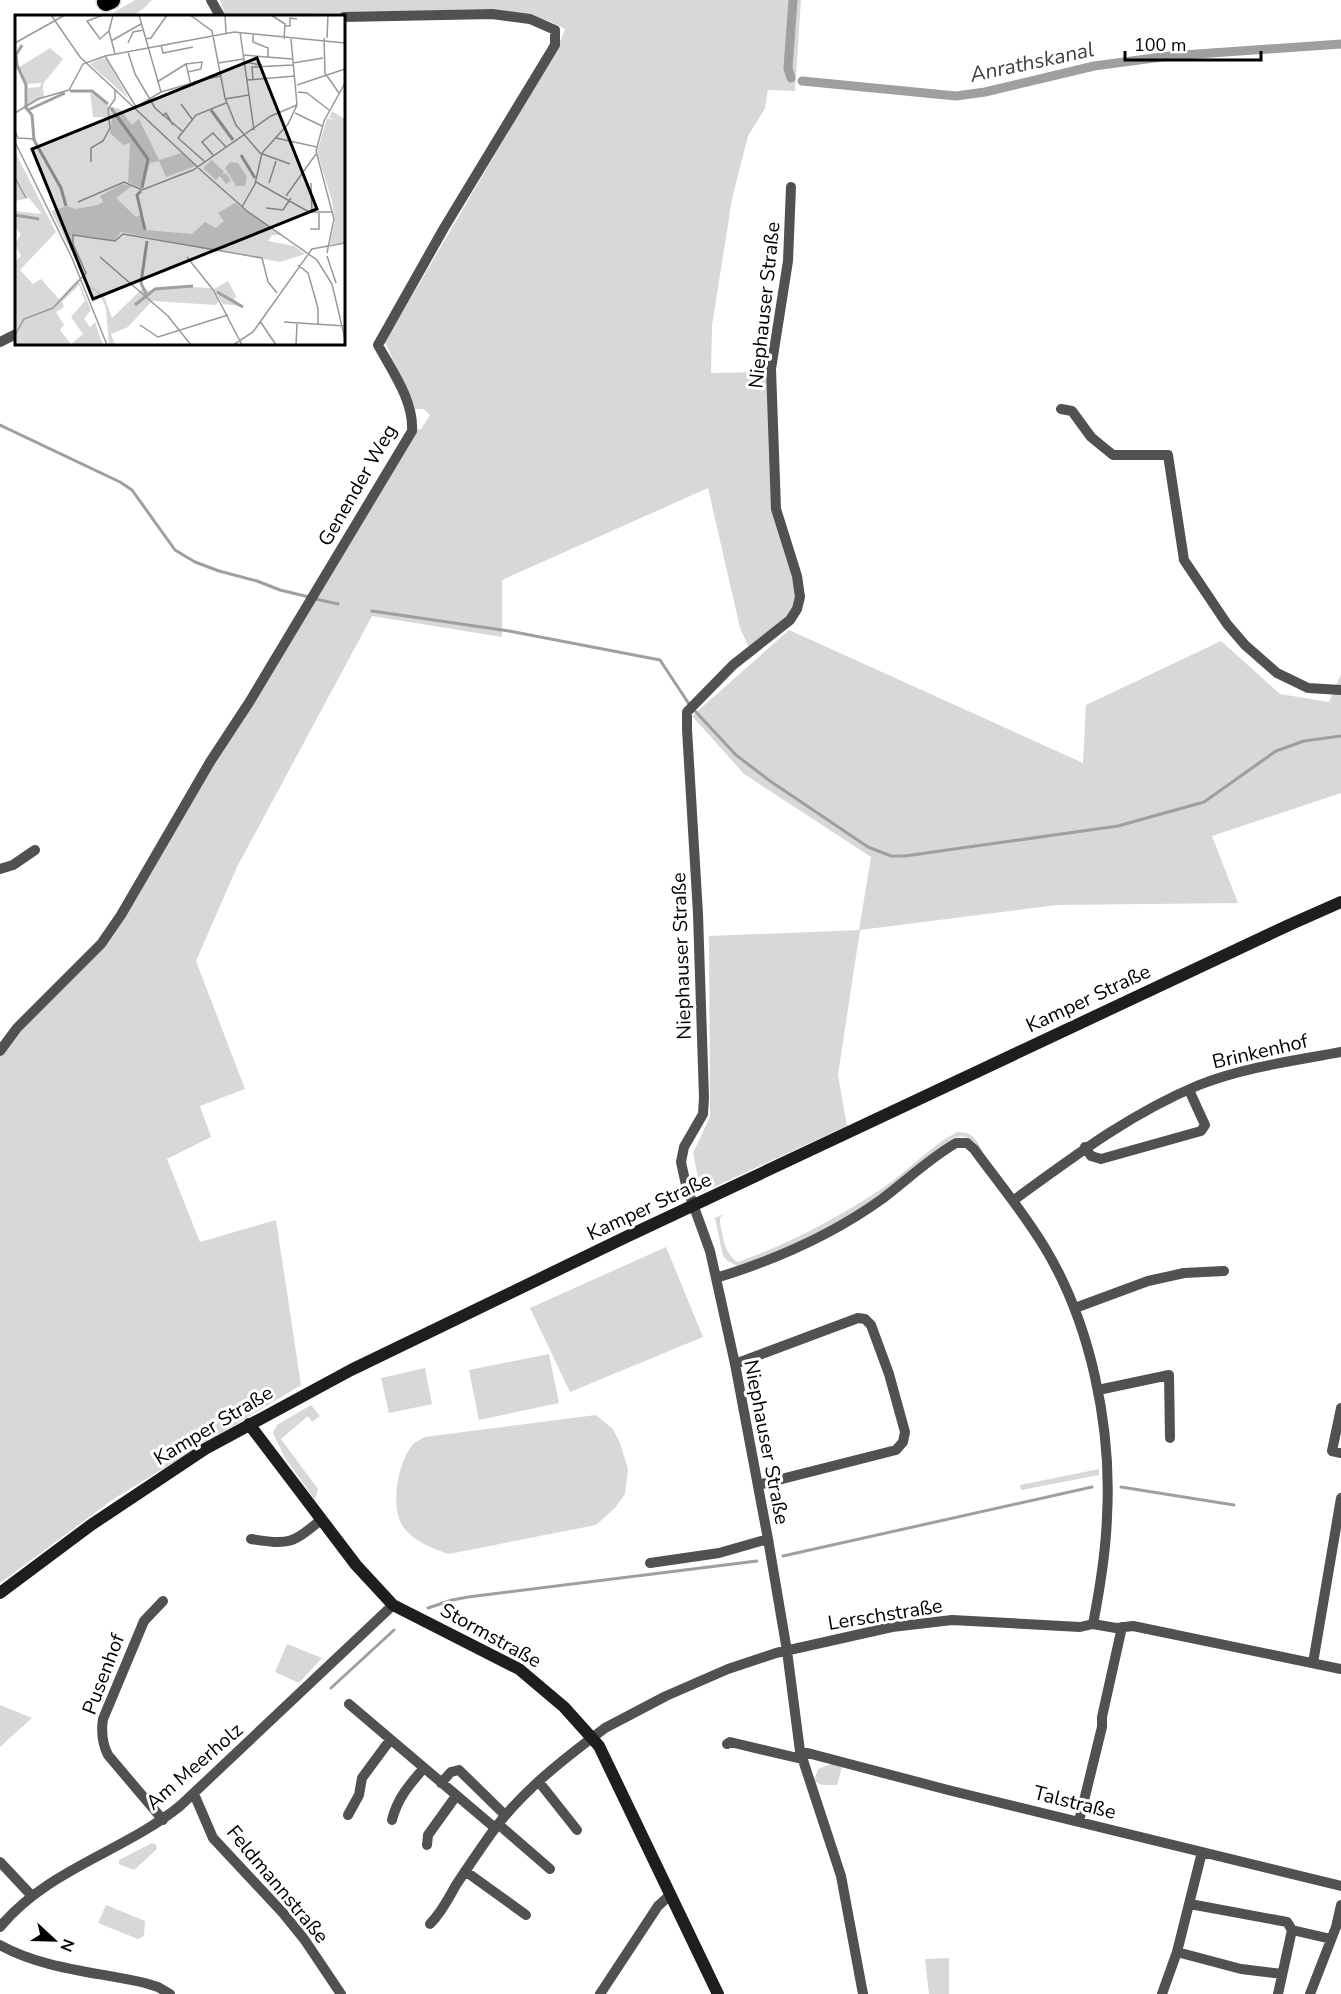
<svg xmlns="http://www.w3.org/2000/svg" width="1341" height="1994" font-family="'Nunito Sans',sans-serif">
<style>
.green{fill:#d8d8d8}
.lines{fill:none;stroke-linecap:round;stroke-linejoin:round}
.stream{stroke:#9f9f9f;stroke-width:3}
.canal{stroke:#9f9f9f;stroke-width:9}
.highway-casing{stroke:#dbdbdb;stroke-width:21}
.street{stroke:#515151;stroke-width:10}
.secondary{stroke:#1e1e1e;stroke-width:12}
.highway{stroke:#000;stroke-width:18}
.labels{text-anchor:middle;stroke-width:6;stroke-linejoin:round;paint-order:stroke}
.street-label{font-size:20px;fill:#000;stroke:#fff}
.water-label{font-size:21px;font-style:italic;fill:#404040;stroke:#fff}
.inset-river{fill:none;stroke:#9f9f9f;stroke-width:3}
.inset-road{fill:none;stroke:#999;stroke-width:1.5}
.view{fill:#000;fill-opacity:0.15;stroke:#000;stroke-width:3}
.inset-edge{fill:none;stroke:#000;stroke-width:3}
</style>
<rect width="100%" height="100%" fill="#fff"/>
<path class="green" d="M135,0H152C137,17 130,17 108,16Z
M220,0H801L795,91L768,90L765,108L748,136L732,199L712,326L711,373L770,372L775,515L798,596L788,619L749,648L740,628L708,488L502,580V637L372,616L237,867L196,961L245,1089L200,1106L211,1137L167,1159L200,1242L276,1220L301,1385L115,1498L0,1583V1051L101,944L412,431L421,429L430,415L424,409H415L385,342L558,47L565,29C541,15 517,12 490,9L225,16Z
M789,630L1083,763L1086,705L1221,641L1280,694L1329,702L1341,674V793L1212,836L1238,903L1057,905L860,930L838,1075L847,1126L701,1193L693,1153L710,1117L709,936L859,930L871,857L744,774L692,716Z
M957,1132C972,1131 977,1140 983,1152C974,1141 968,1133 953,1138C917,1163 886,1193 848,1216C814,1237 777,1252 739,1267L728,1261L723,1256L715,1218L724,1214L720,1218V1223C723,1237 724,1254 738,1262C789,1244 835,1219 880,1190C907,1172 929,1147 957,1132Z
M666,1247L703,1337L570,1392L530,1308Z
M549,1354L559,1403L479,1420L469,1370Z
M425,1368L432,1404L389,1413L381,1378Z
M311,1405L320,1416L312,1422L308,1416L281,1439L318,1489L315,1500L285,1458L273,1433L277,1425Z
M596,1415L613,1429L620,1443L628,1469L625,1494L615,1508L596,1525L449,1554C433,1549 411,1540 402,1525C390,1503 398,1463 413,1444C416,1441 422,1439 425,1437Z
M1099,1469V1475L1021,1490L1020,1485Z
M287,1644L322,1658L299,1683L275,1672Z
M0,1705L32,1718L0,1747Z
M831,1764L842,1767L837,1785H822L814,1781L818,1769Z
M152,1843L156,1845L157,1849L134,1870L119,1864V1860Z
M106,1905L145,1921L144,1936L138,1939L98,1923Z
M949,1958V1994H929L925,1959Z"/>
<g class="lines">
<path class="stream" d="M0,425L120,482L132,490L175,550L195,562L219,571L257,581L280,590L309,597
M316,599L338,604
M372,611L509,631L660,660L689,704
M695,711L736,755L770,781L868,847L891,856H905L1118,826L1204,802L1276,751L1304,741L1341,736
M1121,1487L1234,1505
M783,1556L1092,1487
M428,1608L452,1600L468,1597L757,1561
M331,1688L394,1630"/>
<path class="canal" d="M791,78L788,68L793,0
M802,81L956,96L985,92L1094,66L1169,56L1341,44"/>
<defs>
<path id="highway" d="M106,2L111,0"/>
</defs>
<use href="#highway" class="highway-casing"/>
<path class="street" d="M211,0L220,16
M791,187L788,261L771,369L776,509L797,576L800,597L797,609L790,620L733,665L687,712V729L698,914L704,1098L703,1114L684,1147L681,1162L686,1185L710,1251L735,1364L768,1539L787,1651L800,1751L841,1876L863,1994
M0,342L16,334
M1061,409L1072,411L1091,437L1113,455H1168L1184,560L1227,624L1245,645L1277,673L1308,688L1341,690
M0,869L13,865L35,850
M0,1051L17,1028L101,944L121,915L210,762L250,701L412,431C414,401 392,371 378,345L444,228L555,45V30L530,19L492,14L344,17
M1085,1147L1091,1156L1101,1159L1201,1131L1205,1125L1189,1090
M1014,1200C1073,1157 1131,1113 1199,1085C1245,1067 1293,1061 1341,1052
M716,1278C775,1260 832,1235 882,1199C907,1180 930,1158 956,1143H967L974,1149C998,1182 1024,1213 1045,1248C1091,1324 1112,1428 1107,1516C1106,1552 1100,1588 1093,1624
M1075,1308L1148,1281L1184,1273L1224,1271
M735,1364L858,1318L865,1319L871,1325L889,1374L905,1432L903,1442L896,1450L758,1485
M1098,1390L1169,1375L1170,1438
M1341,1408L1332,1451L1341,1453
M251,1539C290,1545 291,1544 321,1520
M650,1563L719,1553L768,1539
M1313,1663L1341,1498
M349,1704L495,1828
M727,1744L730,1742L802,1759
M800,1751L948,1790L1341,1886
M539,1782L577,1830
M441,1783L451,1772L459,1770L505,1815
M194,1794L213,1838L283,1913L304,1939L341,1994
M348,1815L359,1795L362,1778L390,1740
M163,1820L108,1755C102,1743 101,1732 103,1719L144,1621L163,1601
M392,1820C397,1799 409,1785 423,1769
M1079,1821L1102,1727V1717L1122,1627
M498,1824L550,1869
M427,1845L428,1835L456,1796
M0,1862L31,1895
M465,1871L526,1915
M1190,1904L1287,1922L1292,1930L1278,1994
M430,1924C442,1912 448,1899 456,1885C468,1867 480,1849 493,1831C522,1791 565,1758 605,1728L666,1696L728,1669L776,1653L892,1627L952,1620L1080,1627L1093,1624L1116,1628L1133,1626L1341,1669
M0,1927C48,1869 123,1852 180,1806L393,1605
M1292,1930L1331,1939
M0,1945C43,1969 97,1972 145,1983L158,1987L170,1994
M1177,1952L1241,1969L1282,1974
M600,1994L658,1906L670,1895
M1162,1994L1177,1952L1202,1852
M1310,1994L1336,1927L1341,1905"/>
<path class="secondary" d="M249,1424L356,1565L393,1605L519,1669L564,1707L599,1746L718,1994
M0,1593L91,1525L205,1449L351,1370L628,1236L1289,925L1341,902"/>
<use href="#highway" class="highway"/>
</g>
<g class="labels">
<g class="street-label">
<text transform="translate(764 305) rotate(-84)" y="7">Niephauser Straße</text>
<text transform="translate(357 485) rotate(-60)" y="7">Genender Weg</text>
<text transform="translate(681 956) rotate(-92)" y="7">Niephauser Straße</text>
<text transform="translate(1088 998) rotate(-25)" y="7">Kamper Straße</text>
<text transform="translate(1260 1051) rotate(-13)" y="7">Brinkenhof</text>
<text transform="translate(649 1206) rotate(-25)" y="7">Kamper Straße</text>
<text transform="translate(213 1425) rotate(-31)" y="7">Kamper Straße</text>
<text transform="translate(767 1442) rotate(79)" y="7">Niephauser Straße</text>
<text transform="translate(885 1614) rotate(-9)" y="7">Lerschstraße</text>
<text transform="translate(491 1635) rotate(29)" y="7">Stormstraße</text>
<text transform="translate(103 1674) rotate(-69)" y="7">Pusenhof</text>
<text transform="translate(194 1766) rotate(-41)" y="7">Am Meerholz</text>
<text transform="translate(1075 1802) rotate(14)" y="7">Talstraße</text>
<text transform="translate(278 1884) rotate(50)" y="7">Feldmannstraße</text>
</g>
<g class="water-label">
<text transform="translate(1032 62) rotate(-12)" y="7">Anrathskanal</text>
</g>
</g>
<g transform="translate(15 15)">
<rect width="330" height="330" fill="#fff"/>
<path d="M35,33L48,44L28,69L29,82L12,92L13,73L25,72L26,68L12,69L3,53ZM86,43L91,44L114,84L75,49ZM75,77L93,91L105,94L117,110L124,104L144,145L166,138L181,151L151,162L144,146L135,148L127,174L113,167L115,128L108,130L95,118L97,103L78,102ZM317,96L330,104V228L315,229L320,206L317,186L302,137L312,103L319,105L314,102ZM0,137L41,217L5,255L18,269L26,264L44,284L63,264L76,295L69,304L75,312L80,307L88,330H0V246L6,241L0,229L6,219L0,213V196L27,199L14,183L0,186ZM64,270L70,286L56,302L68,319L56,329L45,315L49,310L41,297L49,292L47,287ZM197,145L209,157L207,160L211,158L216,166L211,169L205,161L201,165L188,153ZM215,147L223,148L232,162L230,171H221L210,153ZM107,169L117,171L101,183L121,202L127,199L131,215L177,219L190,207L201,213L209,206L203,198L220,188L268,220H257L253,226L279,231L290,239L265,247L106,217L99,226L56,220L68,260L36,196L52,191L60,194L83,190L88,187L85,181ZM213,266L222,283L218,282L225,291L208,289L199,274ZM70,267L89,281L97,303L129,272L134,276L156,271L196,273L204,285L201,290L137,286L113,312L96,319L100,330H94L91,293L85,280Z" fill="#d8d8d8" fill-rule="evenodd"/>
<path class="inset-river" d="M7,30L1,40L2,50L11,70V93L17,100L19,125L46,173L51,191M55,76H77L93,89M96,93L133,144L127,173M13,95L50,78M196,95L218,125M226,140L240,163M126,176L122,180L130,215M0,200L24,204M202,277L228,292M131,279L126,268L132,226M120,290L140,274L178,271"/>
<path class="inset-road" d="M36,0L65,42L189,158L232,196L302,245L317,269L330,324M88,0L72,6L85,24L94,16M98,0L94,16L100,39M124,0L146,77M175,0L197,16L210,83L221,110L245,138L275,149M210,0L211,18M256,0L270,9L269,24M270,11H275V3L282,4M225,17L239,115M238,19V27L253,33V42M309,23L310,58L324,78M312,23L313,0M130,24L136,23L152,0M96,26L126,9M0,28L50,0M113,28L118,17L129,15M146,30L148,38L178,32M113,37L120,59L140,93L167,116M228,40L277,44M90,41L121,92L146,77L181,67M229,47L247,50M203,48L229,44M278,48L308,43M171,49L187,47L186,54L173,57M238,64L237,52L278,50M232,65L280,61M142,67L171,49L176,70M178,67L206,61M282,70L330,54M283,77L292,78L314,95M210,84L234,80M166,89L177,104M0,98L23,84L54,75L68,49L90,41L219,17L330,28M280,98L307,111M147,101L151,98L158,110M0,116L3,123L21,124M261,123L302,132M0,127L57,243L92,330M198,140L187,127L198,118L211,132M189,146L163,123L181,100L211,88M76,147V133L88,126L95,113L93,94L100,84V75M0,163L11,183M241,167L294,197H318M254,168L261,146M296,168L297,198M271,181L301,139M63,187L109,167L127,175L178,155L256,101L282,90M227,192L240,169L247,138L273,109L282,90L276,24M251,193L268,195L276,183M295,214H304V198M312,238L319,204L301,136L309,106L330,68M312,241L321,268M85,242L153,301L176,330M172,242L199,276L227,330M283,250L293,258L303,293V310M245,306L261,330M269,307L330,311M125,310L143,322L213,300M0,320L9,304L38,293L71,258L58,229V220L100,226L108,219L247,243L253,267L262,278M218,330L238,317L297,234L330,228M281,330L282,309"/>
<path class="view" d="M242,43L302,194L78,284L17,134Z"/>
<rect width="330" height="330" class="inset-edge"/>
</g>
<g transform="translate(54 1940) rotate(112)" stroke="#ffffff" stroke-width="4.5" paint-order="stroke">
<path d="M0-4.5L10 22L0 15L-10 22Z" fill="#000000"/>
<text y="-9" font-size="16" font-weight="bold" text-anchor="middle" fill="#000000">N</text>
</g>
<path d="M1125 51v9h136v-9" fill="none" stroke="#000000" stroke-width="3"/>
<text x="1134" y="51" font-size="18" fill="#000000" stroke="#ffffff" stroke-width="4.5" paint-order="stroke">100 m</text>
</svg>
